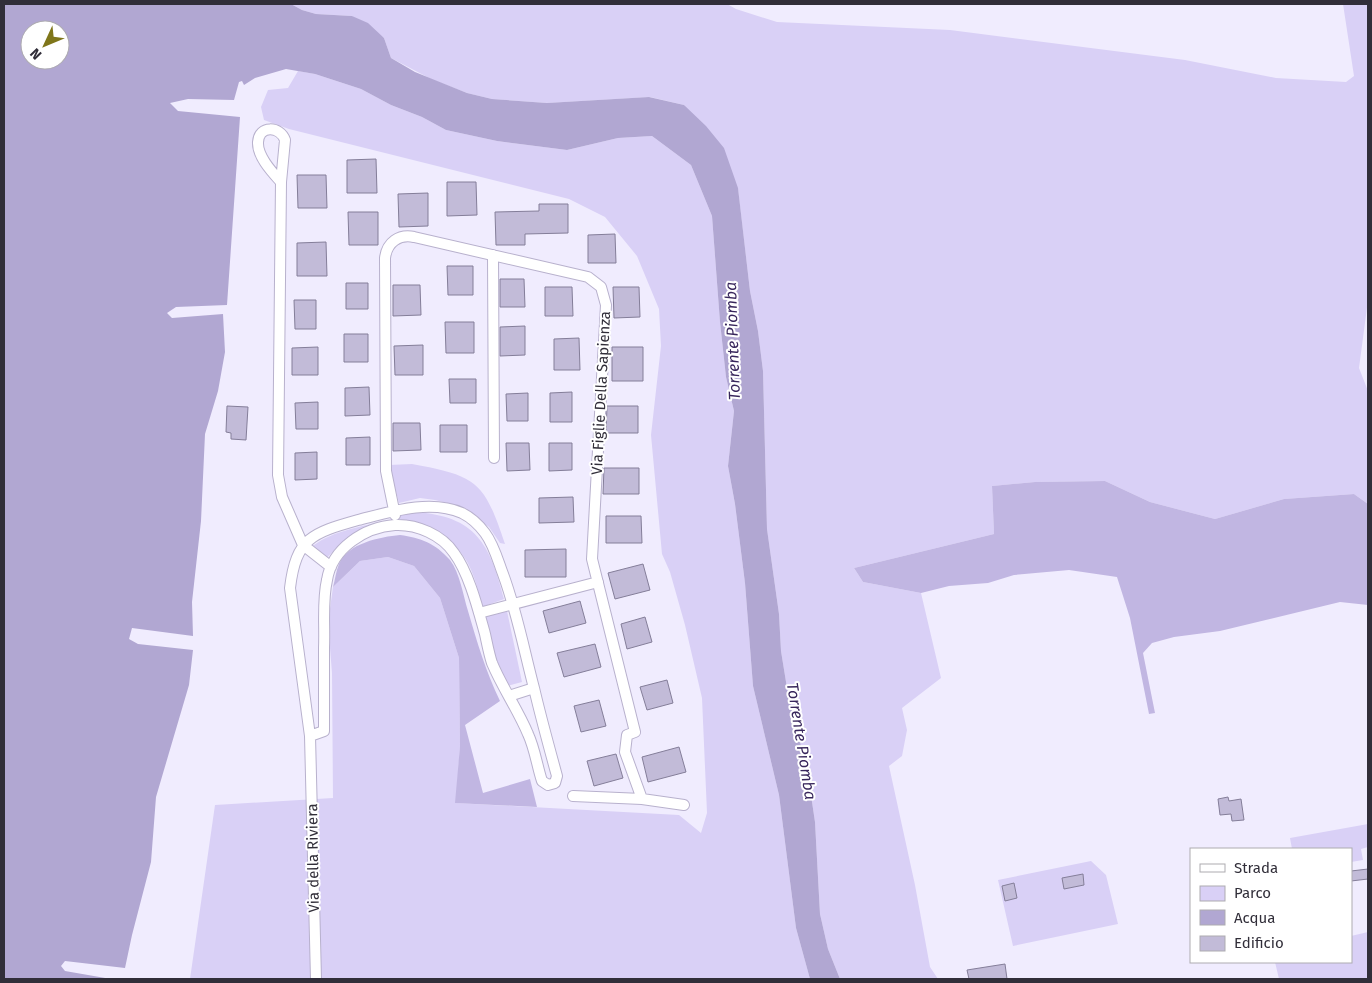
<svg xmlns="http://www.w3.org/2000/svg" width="1372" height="983" font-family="'Fira Sans',sans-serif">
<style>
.green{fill:#d9d0f6}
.forest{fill:#c1b6e2}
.water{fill:#b1a7d2;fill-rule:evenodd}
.building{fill:#c2bbd8;stroke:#847e99}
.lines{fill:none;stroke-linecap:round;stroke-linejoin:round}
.street-casing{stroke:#b8b1cd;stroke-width:12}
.street{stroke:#fff;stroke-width:10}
.labels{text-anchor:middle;stroke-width:4;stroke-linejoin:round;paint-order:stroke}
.street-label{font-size:15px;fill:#312e39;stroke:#fff}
.water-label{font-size:16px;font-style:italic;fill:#38265c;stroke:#fff}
</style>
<rect width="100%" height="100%" fill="#f0ecfe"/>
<path class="green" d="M291,4H727L736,9L777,22L950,30L1185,60L1276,78L1346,82L1354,76L1343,4H1368V300L1359,368L1368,391V504L1354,494L1284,499L1215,519L1150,502L1105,481L1035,482L992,486L994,534L854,568L863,582L921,593L941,678L902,708L907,730L902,756L889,766L915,885L930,967L938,979H840L828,949L820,914L815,822L808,775L787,688L781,651L779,614L767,529L763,371L758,331L750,291L738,189L684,105L650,97L547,103L492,99L467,93L431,79L391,58L384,38L352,16L316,14L302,10Z
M298,71L315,74L361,89L391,105L422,117L446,130L497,141L567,150L618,138L652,136L691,165L712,216L720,322L726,377L734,411L728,466L735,504L745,583L753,686L779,795L796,928L810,979H190L215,805L333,798L332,673L328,623L333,587L360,561L388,557L414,566L440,598L459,658L460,746L456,803L679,815L701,833L707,813L702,698L685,625L670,572L662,554L651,435L661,346L659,309L637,256L605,217L569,199L289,129L264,120L261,107L268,90L288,88Z
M412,464C477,476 484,481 505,544L500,543L489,527L459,506L435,500L420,498L399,503L389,465Z
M415,512C476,516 490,544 504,599L482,607C477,584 470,555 449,542C435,533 416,528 401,522L397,514Z
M383,521V523C353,532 346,537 325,560L309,549C330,531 357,528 383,521Z
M507,611L522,682L507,686L497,669L483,615Z
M1368,824V847L1361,849L1363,860L1351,862V849H1292L1290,838Z
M1091,861L1106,875L1118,924L1013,946L998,880Z
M1368,932V979H1279L1275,962H1351V936Z"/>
<path class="forest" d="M1105,481L1150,502L1215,519L1284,499L1354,494L1368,504V605L1340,602L1220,631L1174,637L1152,643L1143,653L1155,713L1149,714L1130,618L1117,577L1069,570L1014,575L988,583L949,586L921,593L863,582L854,568L994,534L992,486L1035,482Z
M400,535C421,538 435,543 450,560C460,573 463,595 468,611C477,642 486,672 500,701L465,725L483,793L530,779L537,807L455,803L460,746L459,658L440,598L414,566L388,557L360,561L333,587C335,580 336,571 339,564C348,543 380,537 400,535Z"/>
<path class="water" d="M4,4H291L302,10L316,14L352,16L368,23L384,38L391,58L415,72L467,93L492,99L547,103L649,97L684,105L706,126L724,148L738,188L750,291L758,331L763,371L767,529L779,614L781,651L787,688L808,775L815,822L820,914L828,949L840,979H810L796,928L779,795L753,686L745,583L735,504L728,466L734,411L726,377L720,322L712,216L691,165L652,136L618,138L567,150L497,141L446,130L422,117L391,105L361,89L315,74L286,69L255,78L244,85L242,81L239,82L234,100L188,99L170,103L178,111L240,117L227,305L176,307L167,313L172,318L223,314L225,352L218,391L205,434L201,521L192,602L193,636L132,628L129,639L138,644L193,650L189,685L156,797L151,862L132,935L125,968L65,961L61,966L65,971L111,979H4ZM30,30H60V60H30Z"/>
<path class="building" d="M376,159L377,193H347V160Z
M297,175H326L327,208H298Z
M447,182H476L477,215L447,216Z
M428,193V226L399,227L398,194Z
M539,204H568V233L525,234V245H496L495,212L539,211Z
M348,212H378V245H349Z
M615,234L616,263H588V235Z
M326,242L327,276H297V243Z
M447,266H473V295H448Z
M500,279H524L525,307H500Z
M346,283H368V309H346Z
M393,285H420L421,315L393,316Z
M545,287H572L573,316H545Z
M613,287H639L640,317L614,318Z
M294,300H316V329H295Z
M445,322H474V353H446Z
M525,326V355L500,356V327Z
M344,334H368V362H344Z
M579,338L580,370H554V339Z
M423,345V375H395L394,346Z
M318,347V375H292V348Z
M612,347H643V381H612Z
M449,379H476V403H450Z
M369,387L370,415L345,416V388Z
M572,392V422H550V393Z
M528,393V421H507L506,394Z
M318,402V429H296L295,403Z
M227,406L248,407L246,440L231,439V433L226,432Z
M607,406H638V433H606Z
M393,423H420L421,450L393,451Z
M440,425H467V452H440Z
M370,437V465H346V438Z
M506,443H529L530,470L507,471Z
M549,443H572V470L549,471Z
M317,452V479L295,480V453Z
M604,468H639V494H603Z
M573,497L574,522L539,523V498Z
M606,516H641L642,543H606Z
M566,549V577H525V550Z
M643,564L650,590L615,599L608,573Z
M580,601L586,623L549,633L543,611Z
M645,617L652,642L627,649L621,624Z
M595,644L601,667L564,677L557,653Z
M667,680L673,703L647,710L640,687Z
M599,700L606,726L581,732L574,706Z
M679,747L686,772L648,782L642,757Z
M616,754L623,778L594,786L587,761Z
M1228,797L1229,801L1241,799L1244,820L1232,821L1231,814L1220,815L1218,799Z
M1368,869V879L1351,881V871Z
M1083,874L1084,885L1064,889L1062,878Z
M1014,883L1017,898L1005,901L1002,886Z
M1005,964L1007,979H969L967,970Z"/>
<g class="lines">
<defs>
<path id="street" d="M281,182C272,172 257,156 258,142C259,125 280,126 285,140L281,182L278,475L282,497L303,545L331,567
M493,255L494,458
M395,515L386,471L385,258C387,242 399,234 414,237L588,277L601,287L606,305L592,559L635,732L627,735L625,752L642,799
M479,613L598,582
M509,696L534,688
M310,736L324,731C324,703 324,675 324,648C325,625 322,601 327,580C332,548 365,527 395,525C417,524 442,535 454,553C469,573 478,609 485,634C487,643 489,654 492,663C502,687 518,710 528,734C535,749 537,766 542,781L548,785L555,783L557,776C549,747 541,718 534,688C524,650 517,612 503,574C498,561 494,545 485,533C479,525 470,517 462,513C430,499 390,512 358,520C312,533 296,538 290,588L310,736L316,979
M573,796L642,799L684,805"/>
</defs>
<use href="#street" class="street-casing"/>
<use href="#street" class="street"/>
</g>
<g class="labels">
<g class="street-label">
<text transform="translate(601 393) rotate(-87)" y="5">Via Figlie Della Sapienza</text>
<text transform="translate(313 858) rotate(-91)" y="5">Via della Riviera</text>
</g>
<g class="water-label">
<text transform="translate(732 341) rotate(-92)" y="6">Torrente Piomba</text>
<text transform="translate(802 741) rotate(81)" y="6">Torrente Piomba</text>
</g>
</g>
<rect width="1372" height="983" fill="none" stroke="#312e39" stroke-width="10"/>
<rect x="1190" y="848" width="162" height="115" fill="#ffffff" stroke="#adabb0"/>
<rect x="1200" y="864" width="25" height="8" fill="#ffffff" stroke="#adabb0"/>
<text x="1234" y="873" font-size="15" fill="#312e39">Strada</text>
<rect x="1200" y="886" width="25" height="15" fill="#d9d0f6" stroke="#adabb0"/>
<text x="1234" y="898" font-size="15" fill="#312e39">Parco</text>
<rect x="1200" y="910" width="25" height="15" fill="#b1a7d2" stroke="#adabb0"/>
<text x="1234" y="923" font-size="15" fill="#312e39">Acqua</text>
<rect x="1200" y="936" width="25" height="15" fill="#c2bbd8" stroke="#adabb0"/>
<text x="1234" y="948" font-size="15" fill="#312e39">Edificio</text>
<g transform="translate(45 45) rotate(226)"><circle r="24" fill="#ffffff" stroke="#adabb0"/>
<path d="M0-4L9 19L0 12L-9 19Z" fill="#7f761a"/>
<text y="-8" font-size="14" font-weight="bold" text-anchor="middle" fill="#312e39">N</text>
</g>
</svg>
